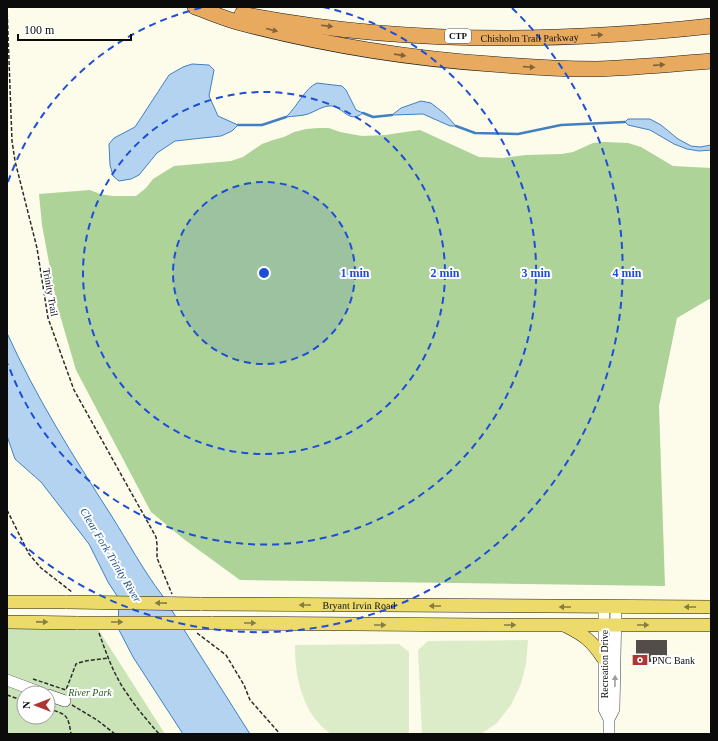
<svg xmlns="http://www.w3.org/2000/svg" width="718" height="741" font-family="Georgia,serif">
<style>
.green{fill:#cae4b7;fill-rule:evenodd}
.forest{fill:#add398}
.pitch{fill:#dcecc8}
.water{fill:#b3d3f0;stroke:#4181c1}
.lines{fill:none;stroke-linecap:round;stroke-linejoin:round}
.stream{stroke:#4181c1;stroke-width:2.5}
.building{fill:#524d48}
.minor-casing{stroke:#3e3e3e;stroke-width:12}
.major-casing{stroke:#1c1c1c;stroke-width:14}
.highway-casing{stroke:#1c1c1c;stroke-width:16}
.path{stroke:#2d2d2d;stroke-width:1.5;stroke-dasharray:4 2;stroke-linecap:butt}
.minor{stroke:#fff;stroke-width:11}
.major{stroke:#ecda6b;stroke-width:13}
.highway{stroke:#e7aa5e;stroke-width:15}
.major-bridge-casing{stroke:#1c1c1c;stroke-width:14;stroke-linecap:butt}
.major-bridge{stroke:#ecda6b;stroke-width:13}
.oneway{fill:#846239}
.oneway2{fill:#877d40}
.oneway3{fill:#9d9d9d}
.ring{fill:none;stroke:#1d4ed8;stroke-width:2;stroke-dasharray:7 5}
.labels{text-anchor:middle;stroke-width:4;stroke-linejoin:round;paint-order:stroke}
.shield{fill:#fff;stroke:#545454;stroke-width:1}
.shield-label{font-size:9px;font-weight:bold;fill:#0b0b0b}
.street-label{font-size:10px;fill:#0b0b0b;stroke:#fff}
.poi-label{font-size:10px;fill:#0b0b0b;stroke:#fff;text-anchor:start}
.park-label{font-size:10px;font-style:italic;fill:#285c22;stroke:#fff}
.water-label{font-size:11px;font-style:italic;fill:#205490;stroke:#fff}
.centre{fill:#1d4ed8;stroke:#fff;stroke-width:2}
.ring-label{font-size:12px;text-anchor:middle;font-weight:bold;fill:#1d4ed8;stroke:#fff;stroke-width:4;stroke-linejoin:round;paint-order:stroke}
</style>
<rect width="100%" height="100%" fill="#fdfbea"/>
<path class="green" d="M7,629H98L165,734H7ZM24,693H48V717H24Z"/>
<path class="forest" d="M318,128H329L340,132L362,136L386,135L398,133L420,130L479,157L503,158L526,155L562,154L573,152L593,143L605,142L628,143L641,147L673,166L711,168V298L677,318L659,406L665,586L240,580L185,540L151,512L76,370L57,305L42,225L39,194L90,190L100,194L112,196H136L146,188L153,179L174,166L231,161L243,157L262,144L273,140L284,137L294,132L306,129Z"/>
<path class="pitch" d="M528,640L526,664L521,684L511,705L497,723L481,734H422L418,650L428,641Z
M399,644L409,652V731L408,734H331C302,714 295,677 295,645Z"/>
<path class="water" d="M192,64L209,65L214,70L209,96L218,116L238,125L232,131L221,136L175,141L157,153L139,175L131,179L119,181L113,176L110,165L109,144L114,138L135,127L169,75L183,67Z
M317,83L342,86L346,90L356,110L363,113C349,124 344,108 332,106C324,105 316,111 308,114C302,116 293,116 286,117C297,107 305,88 317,83Z
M421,101L431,103L445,114L456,126H450L423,114L392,115L401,108Z
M628,119H650L661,125L678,139L691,146L700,147L711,145V150L699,151L687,149L674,144L650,130L628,125L625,122Z
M7,333C36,397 73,456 111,515C128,542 143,570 162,595L250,734H183L133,657L118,628L119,599L108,582L89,544L41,482L15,459L7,436Z"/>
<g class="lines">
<path class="stream" d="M363,113L373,117L392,115
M238,125H262L286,117
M456,126L475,133L518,134L561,125L625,122"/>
</g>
<path class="building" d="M636,640H667V662H636Z"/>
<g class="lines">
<defs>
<path id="minor" d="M604,607V709L609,719
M7,680L42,693
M48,695L65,701
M609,734V719L614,709L616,607"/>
<g id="major">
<path d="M7,602H67"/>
<path id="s1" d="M200,604L711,607"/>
<path d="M7,622L78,623"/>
<path d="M211,623L486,625H711"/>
<path d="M566,626C584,635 592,641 603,658"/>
</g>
<g id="highway">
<path d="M195,7C209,12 223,18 237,22C320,44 405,58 491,64C526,67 561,69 596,69C635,68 673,64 711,61"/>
<path id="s2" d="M242,14C395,44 557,43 711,26"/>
</g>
</defs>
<use href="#minor" class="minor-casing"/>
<use href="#major" class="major-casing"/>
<use href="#highway" class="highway-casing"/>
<path class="path" d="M7,7L12,141L15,161L37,248L48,318L74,390L156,537L157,544V558L172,594
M7,510L29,554L41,568L72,592
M99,633C107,655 114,676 128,695C137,709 148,721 159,734
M197,633L226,655L244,685L250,700L280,734
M33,679L66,690L76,664C84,660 98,660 108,658
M7,695L24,701
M72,705L97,720L115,734
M48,709C67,714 68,715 71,734"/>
<use href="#minor" class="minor"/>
<use href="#major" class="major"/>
<use href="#highway" class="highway"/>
<defs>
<path id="major-bridge" d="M67,602L200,604
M78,623H211"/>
</defs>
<use href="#major-bridge" class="major-bridge-casing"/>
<use href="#major-bridge" class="major-bridge"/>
</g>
<defs><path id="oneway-solid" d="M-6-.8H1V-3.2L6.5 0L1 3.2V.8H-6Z"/></defs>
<g class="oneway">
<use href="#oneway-solid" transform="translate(327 26) rotate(7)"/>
<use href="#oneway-solid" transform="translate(272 30) rotate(14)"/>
<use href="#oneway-solid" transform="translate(597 35) rotate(-3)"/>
<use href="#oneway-solid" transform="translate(400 55) rotate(8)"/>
<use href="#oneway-solid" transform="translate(659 65) rotate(-4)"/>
<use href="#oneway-solid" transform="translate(529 67) rotate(4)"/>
</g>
<g class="oneway2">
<use href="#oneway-solid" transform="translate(161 603) rotate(-179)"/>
<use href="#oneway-solid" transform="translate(305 605) rotate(-180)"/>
<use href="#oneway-solid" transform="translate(435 606) rotate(-180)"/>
<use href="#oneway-solid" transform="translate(565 607) rotate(-180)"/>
<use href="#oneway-solid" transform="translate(690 607) rotate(-180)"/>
<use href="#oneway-solid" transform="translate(42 622) rotate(1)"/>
<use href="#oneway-solid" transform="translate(117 622)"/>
<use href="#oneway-solid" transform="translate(250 623)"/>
<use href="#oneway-solid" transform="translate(380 625)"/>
<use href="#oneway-solid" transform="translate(510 625)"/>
<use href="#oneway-solid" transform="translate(643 625)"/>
</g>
<use class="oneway3" href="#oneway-solid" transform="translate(615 681) rotate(-89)"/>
<circle cx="264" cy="273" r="91" fill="#1d4ed8" fill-opacity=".12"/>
<g class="ring">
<circle cx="264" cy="273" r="91"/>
<circle cx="264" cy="273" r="181"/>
<path d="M8 182A272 272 0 0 1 205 7M323 7A272 272 0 1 1 8 364"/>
<path d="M512 8A363 363 0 1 1 7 530"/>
</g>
<defs>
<symbol id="bank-bare" viewBox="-9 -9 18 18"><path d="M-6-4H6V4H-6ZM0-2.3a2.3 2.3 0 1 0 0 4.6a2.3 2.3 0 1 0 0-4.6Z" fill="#ae3630" stroke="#fff" stroke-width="2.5" paint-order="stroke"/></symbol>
</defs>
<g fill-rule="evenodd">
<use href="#bank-bare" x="629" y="649" width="22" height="22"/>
</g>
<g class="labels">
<rect class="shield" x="445" y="29" width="26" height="14" rx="3"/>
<g class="shield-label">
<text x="458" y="39">CTP</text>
</g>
<g class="street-label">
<text dy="4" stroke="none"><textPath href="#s2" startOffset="289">Chisholm Trail Parkway</textPath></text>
<text transform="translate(51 292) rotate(80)" y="4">Trinity Trail</text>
<text dy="4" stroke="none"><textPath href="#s1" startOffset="159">Bryant Irvin Road</textPath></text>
<text transform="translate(604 664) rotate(-90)" y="4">Recreation Drive</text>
</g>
<g class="poi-label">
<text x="652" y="664">PNC Bank</text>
</g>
<g class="park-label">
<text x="90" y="696">River Park</text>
</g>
<g class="water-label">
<text transform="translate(111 555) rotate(59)" y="4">Clear Fork Trinity River</text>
</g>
</g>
<circle cx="264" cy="273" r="6" class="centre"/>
<g class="ring-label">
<text x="355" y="277">1 min</text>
<text x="445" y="277">2 min</text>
<text x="536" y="277">3 min</text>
<text x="627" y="277">4 min</text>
</g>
<rect width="718" height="741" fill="none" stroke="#0b0b0b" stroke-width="16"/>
<g transform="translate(36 705) rotate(270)"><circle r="19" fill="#ffffff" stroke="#9d9d9d"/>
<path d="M0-3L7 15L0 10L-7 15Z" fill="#ae3630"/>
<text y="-6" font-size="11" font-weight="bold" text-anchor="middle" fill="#0b0b0b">N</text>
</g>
<path d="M18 34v6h113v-6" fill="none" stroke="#0b0b0b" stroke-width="2"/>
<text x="24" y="34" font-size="12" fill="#0b0b0b" stroke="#ffffff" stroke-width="3" paint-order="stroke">100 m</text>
</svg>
